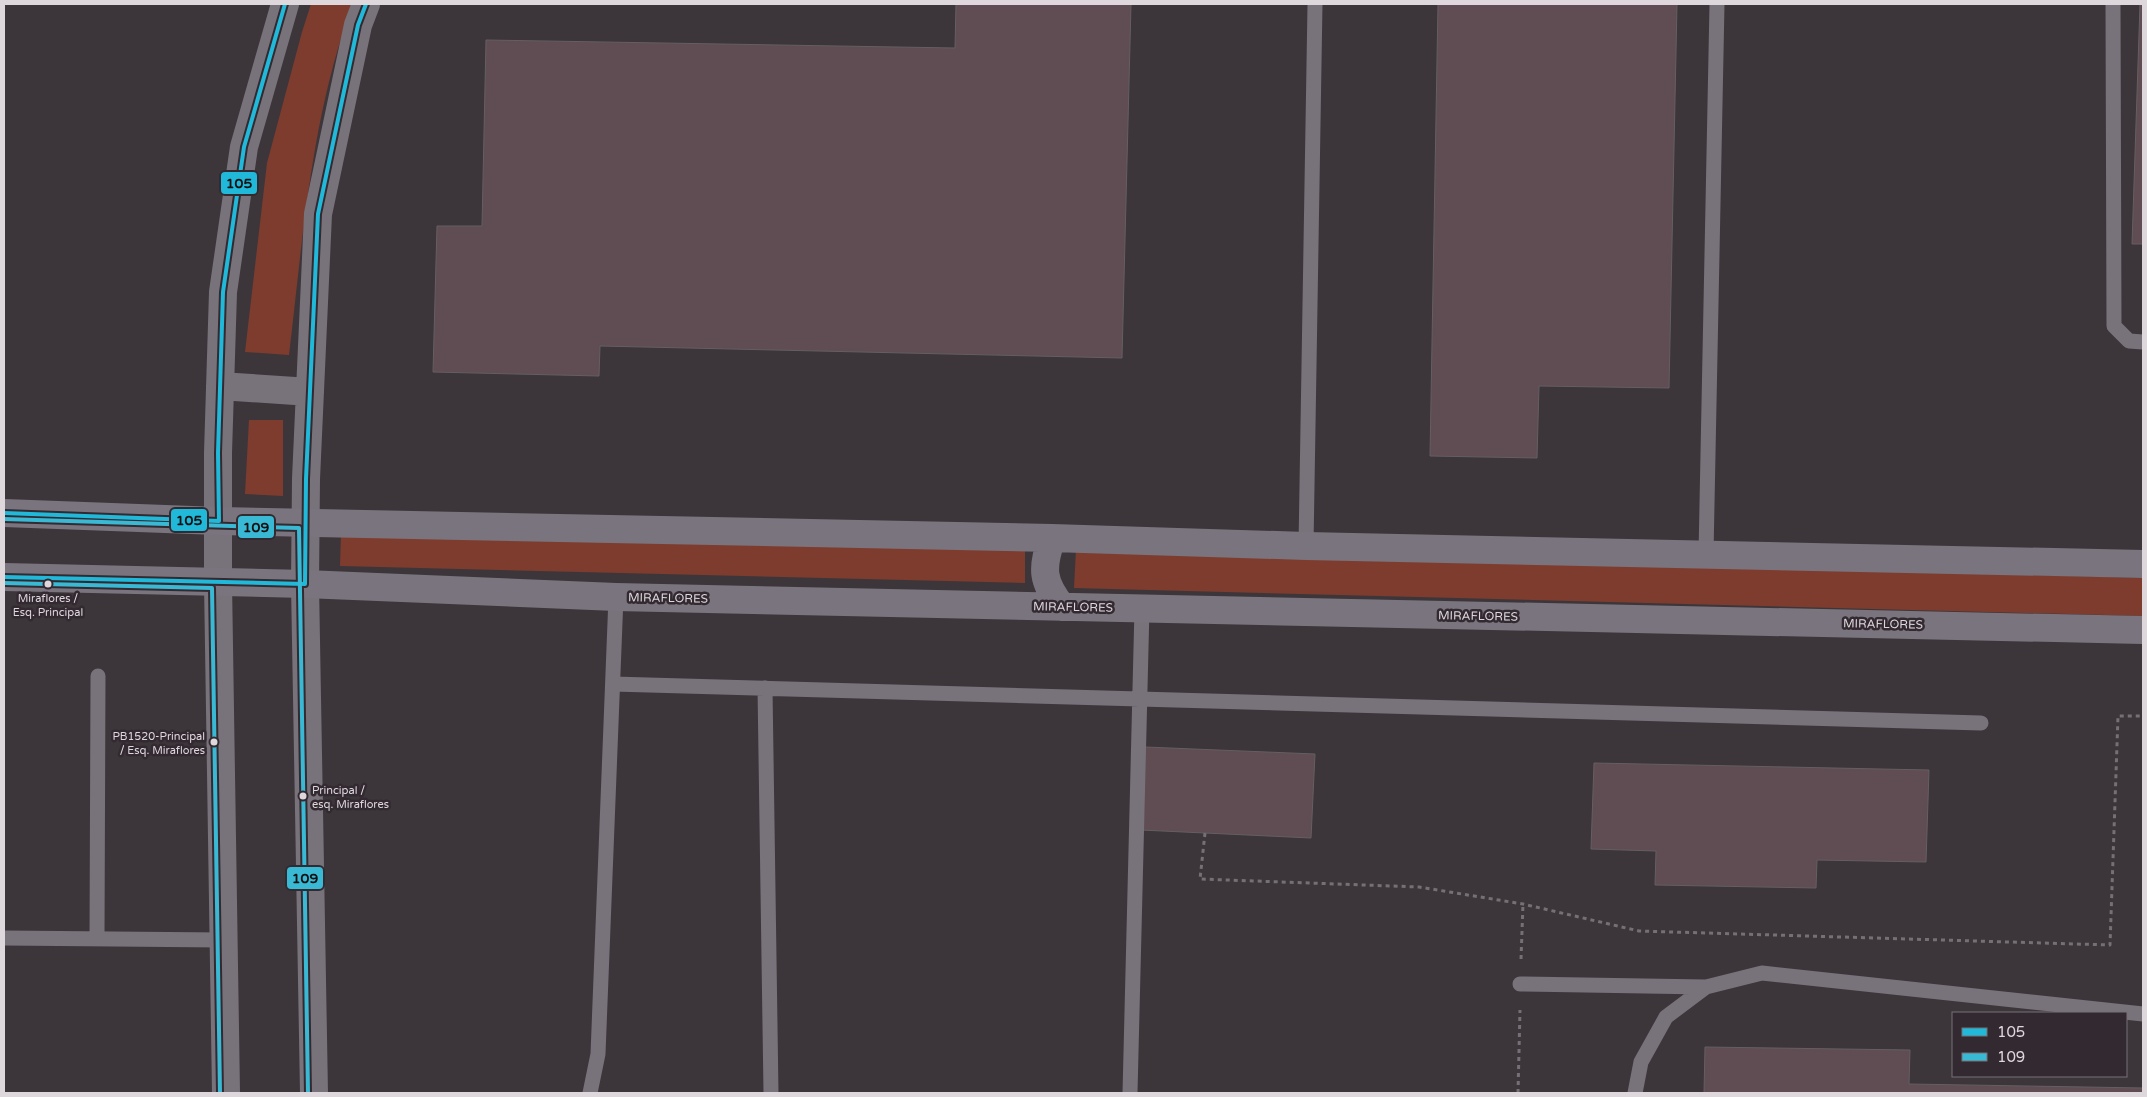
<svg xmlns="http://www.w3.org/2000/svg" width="2147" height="1097" font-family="'Varela Round',sans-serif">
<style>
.green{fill:#7e3c2e}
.building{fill:#5f4d53;stroke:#655f62}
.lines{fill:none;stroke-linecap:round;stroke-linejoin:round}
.path{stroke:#747076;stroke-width:3;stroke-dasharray:4 4;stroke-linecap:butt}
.service{stroke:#78727b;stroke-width:15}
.minor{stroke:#78727b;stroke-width:28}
.tertiary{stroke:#78727b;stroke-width:28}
.secondary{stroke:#7a747e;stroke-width:28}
.bus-1-casing{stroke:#332a31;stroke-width:8}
.bus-2-casing{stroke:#332a31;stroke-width:8}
.bus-1{stroke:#20b9da;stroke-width:4}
.bus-2{stroke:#3ab9d5;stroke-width:4}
.bus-dot{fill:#ded8dd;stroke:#332a31;stroke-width:2}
.labels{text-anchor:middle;stroke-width:5;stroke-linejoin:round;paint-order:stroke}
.bus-label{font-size:11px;fill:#ded8dd;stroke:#332a31}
.street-label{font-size:12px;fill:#ded8dd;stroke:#332a31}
.line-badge{stroke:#332a31;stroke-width:2}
.pale-badge-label{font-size:14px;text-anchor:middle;font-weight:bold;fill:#111}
</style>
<rect width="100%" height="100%" fill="#3c363a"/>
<path class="green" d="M311,4H353C311,115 303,238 289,355L245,352L267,163L302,32Z
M249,420H283V496L245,494Z
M341,534L1025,549V583L340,566Z
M1076,549L2143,578V616L1074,588Z"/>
<path class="building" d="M956,4H1131L1122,358L600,346L599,376L433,372L437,226H482L486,40L955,48Z
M1438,4H1677L1669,388L1539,386L1537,458L1430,456Z
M2140,4H2143V244H2132Z
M1145,747L1315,754L1311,838L1141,830Z
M1594,763L1929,770L1926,862L1817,860L1816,888L1655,885L1656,851L1591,849Z
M1705,1047L1910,1050L1909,1084L2143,1088V1093H1704Z"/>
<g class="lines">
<path class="path" d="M1205,833L1200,879L1419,887L1523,904L1639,931L2110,945L2118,716H2143
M1521,959L1523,904
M1518,1093L1520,1010"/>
<path class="service" d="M2113,4L2114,326L2129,341L2143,342
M1306,546L1315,4
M1706,554L1717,4
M613,684L1981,723
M765,688L771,1093
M4,938L223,940
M97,939L98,676
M1520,984L1706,987
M590,1093L598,1054L616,597
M1130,1093L1142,608
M1635,1093L1641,1062L1666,1017L1706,987L1762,973L2143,1014"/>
<path class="minor" d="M218,582L226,1093
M305,584L314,1093"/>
<path class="tertiary" d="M220,386L310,392
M218,582V453L223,292L244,147L285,4
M305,584L306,479L318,214L358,25L366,4"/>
<path class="secondary" d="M4,513L219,521L1052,538L1306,546L2143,564
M1052,538C1041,568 1042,582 1062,607
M4,577L305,584L616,597L2143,630"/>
<defs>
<path id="bus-1" d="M4,513L219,521L218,453L223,292L244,147L285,4
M4,577L305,584L306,479L318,214L358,25L366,4"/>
<path id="bus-2" d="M4,519L299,528L308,1093
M4,583L212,588L220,1093"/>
</defs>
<use href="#bus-1" class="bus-1-casing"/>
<use href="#bus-2" class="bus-2-casing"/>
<use href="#bus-1" class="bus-1"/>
<use href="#bus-2" class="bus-2"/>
</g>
<g class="bus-dot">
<circle cx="48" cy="584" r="4.5"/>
<circle cx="214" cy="742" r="4.5"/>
<circle cx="303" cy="796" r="4.5"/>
</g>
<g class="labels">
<g class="bus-label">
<text x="48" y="602">Miraflores /<tspan x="48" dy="14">Esq. Principal</tspan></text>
<text x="205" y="740" text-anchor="end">PB1520-Principal<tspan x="205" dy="14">/ Esq. Miraflores</tspan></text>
<text x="312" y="794" text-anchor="start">Principal /<tspan x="312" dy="14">esq. Miraflores</tspan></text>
</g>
<g class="street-label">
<text transform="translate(668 598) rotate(1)" y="4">MIRAFLORES</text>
<text transform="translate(1073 607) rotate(1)" y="4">MIRAFLORES</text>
<text transform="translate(1478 616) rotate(1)" y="4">MIRAFLORES</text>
<text transform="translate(1883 624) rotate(1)" y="4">MIRAFLORES</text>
</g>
</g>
<g class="line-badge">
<rect x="220" y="171" width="38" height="24" rx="5" fill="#20b9da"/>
<rect x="170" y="508" width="38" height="24" rx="5" fill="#20b9da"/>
<rect x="237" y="515" width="38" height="24" rx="5" fill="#3ab9d5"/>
<rect x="286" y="866" width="38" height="24" rx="5" fill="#3ab9d5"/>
</g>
<g class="pale-badge-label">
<text x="239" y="188">105</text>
<text x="189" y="525">105</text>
<text x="256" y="532">109</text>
<text x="305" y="883">109</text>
</g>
<rect width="2147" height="1097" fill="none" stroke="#ded8dd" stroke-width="10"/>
<rect x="1952" y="1012" width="175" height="65" fill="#332a31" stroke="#777076"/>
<rect x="1962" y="1028" width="25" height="8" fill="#20b9da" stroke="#777076"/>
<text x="1997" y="1037" font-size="15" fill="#ded8dd">105</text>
<rect x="1962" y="1053" width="25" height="8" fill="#3ab9d5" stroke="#777076"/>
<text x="1997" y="1062" font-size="15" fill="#ded8dd">109</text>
</svg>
